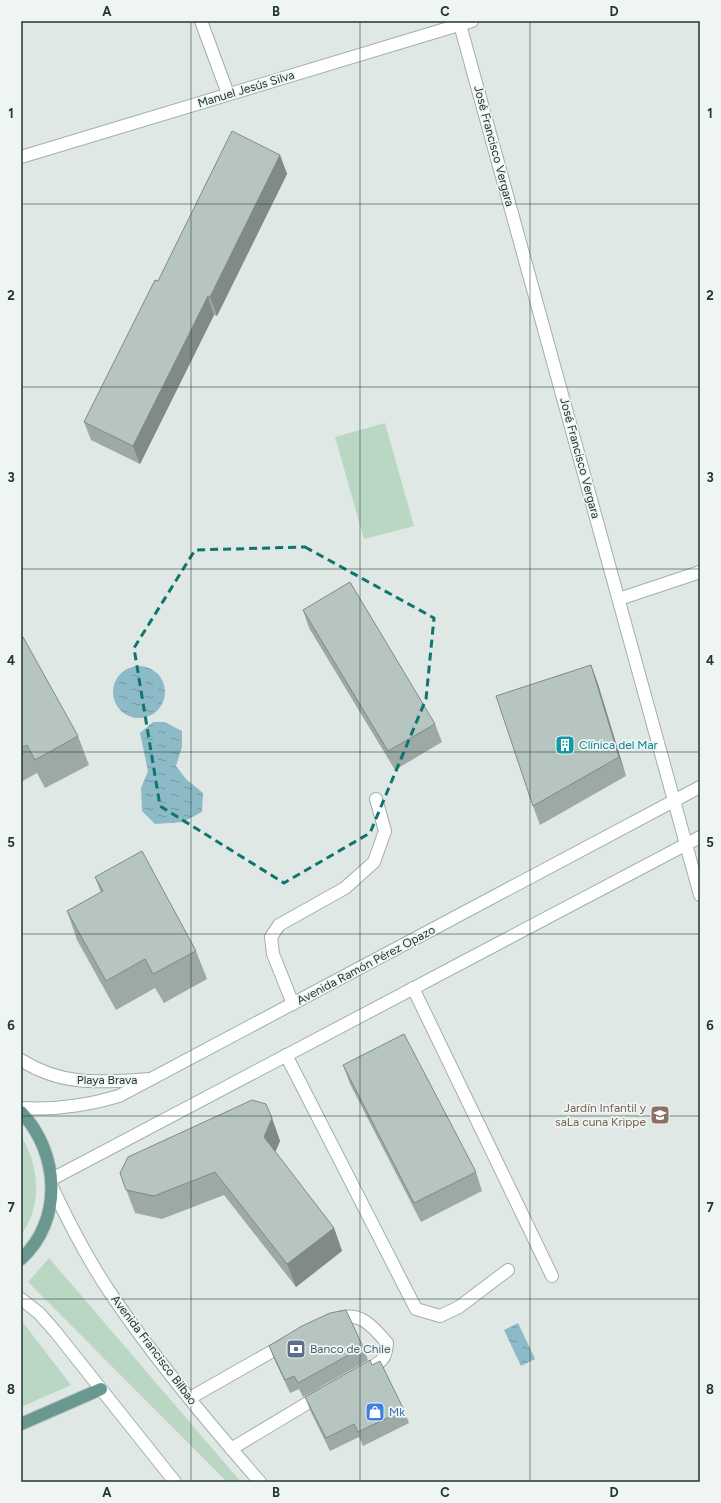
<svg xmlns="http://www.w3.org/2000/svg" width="721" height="1503" font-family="Figtree,sans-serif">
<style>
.green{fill:#bad7c3}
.water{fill:url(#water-ripples)}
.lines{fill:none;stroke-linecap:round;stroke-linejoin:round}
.service-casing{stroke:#a3afab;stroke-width:14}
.minor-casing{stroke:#a3afab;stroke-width:14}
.tertiary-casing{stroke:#a3afab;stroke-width:14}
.secondary-casing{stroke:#9fb2ac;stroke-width:14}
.primary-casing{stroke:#bdc3c2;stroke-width:14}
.service{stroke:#fff;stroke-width:12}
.minor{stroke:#fff;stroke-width:12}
.tertiary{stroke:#fff;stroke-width:12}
.secondary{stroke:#fff;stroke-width:12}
.primary{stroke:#68988f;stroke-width:12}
.wall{fill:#9da9a5}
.shaded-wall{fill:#808a86}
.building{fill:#b7c5c0;stroke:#808a86}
.marked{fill:none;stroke:#0f766e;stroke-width:3;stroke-dasharray:8 5;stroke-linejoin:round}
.grid{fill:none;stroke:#223632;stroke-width:1;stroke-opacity:0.55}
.labels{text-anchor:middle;stroke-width:3.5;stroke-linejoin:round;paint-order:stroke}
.street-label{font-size:12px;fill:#223632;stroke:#eef5f2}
.culture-label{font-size:12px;fill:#0d838f;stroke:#eef5f2;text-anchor:start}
.education-label{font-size:12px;fill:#785e54;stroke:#eef5f2;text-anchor:end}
.service-label{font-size:12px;fill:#4e5e75;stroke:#eef5f2;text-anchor:start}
.shop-label{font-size:12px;fill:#366cbe;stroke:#eef5f2;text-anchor:start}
.neatline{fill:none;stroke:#223632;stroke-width:1.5}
.grid-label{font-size:13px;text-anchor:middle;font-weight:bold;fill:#223632}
</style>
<defs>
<pattern id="water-ripples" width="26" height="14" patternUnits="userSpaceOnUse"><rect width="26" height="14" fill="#8cbbc7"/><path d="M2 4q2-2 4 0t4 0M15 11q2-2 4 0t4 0" fill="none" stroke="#7299a2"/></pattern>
</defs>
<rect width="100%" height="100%" fill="#dfe8e4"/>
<path class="green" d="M385,423L414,526L364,539L335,437Z
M21,1136C39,1165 43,1206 21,1235Z
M49,1258L241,1482H227L28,1282Z
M21,1320L71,1385L21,1407Z"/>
<path class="water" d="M113 692a26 26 0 1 1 52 0a26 26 0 1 1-52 0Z
M153,722H165L182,731V747L176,766L186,779L203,793L202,812L183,822L155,824L142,811L141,788L148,771L140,733Z
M518,1323L535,1359L521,1366L504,1330Z"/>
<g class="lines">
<defs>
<path id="service" d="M619,599L700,572
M413,988L552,1276
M293,1004L273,954L271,937L279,925L345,888L374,862L385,831L376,799
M286,1055L416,1309L440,1316L459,1307L508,1270
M334,1320C358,1309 372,1325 387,1343C386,1360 381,1362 367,1370
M190,1398L285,1344
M231,1449L321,1395"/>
<path id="minor" d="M201,21L228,94
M459,21L700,895
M21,157L472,21"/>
<path id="tertiary" d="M21,1060C63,1087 103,1082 150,1079"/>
<path id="secondary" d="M21,1108C55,1110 86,1106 119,1096L700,787
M52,1179L700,837
M52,1187C69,1223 87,1258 109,1291C154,1358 207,1421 260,1482
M21,1299L39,1313L54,1330L175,1482"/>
<path id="primary" d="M21,1112C59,1152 64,1220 21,1259
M21,1424L101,1389"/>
</defs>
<use href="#service" class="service-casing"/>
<use href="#minor" class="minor-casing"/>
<use href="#tertiary" class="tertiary-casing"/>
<use href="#secondary" class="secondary-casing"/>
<use href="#primary" class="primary-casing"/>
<use href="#service" class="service"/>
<use href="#minor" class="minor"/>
<use href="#tertiary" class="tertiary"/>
<use href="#secondary" class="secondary"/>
<use href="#primary" class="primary"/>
</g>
<path class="wall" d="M280,155L287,174L217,316L214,315L140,464L91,440L84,422L158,281Z
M303,610L435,724L442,742L395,770L309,628Z
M21,638L78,736L89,765L45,788L37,773L21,782Z
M591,665L598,684L626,776L540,825L533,806Z
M95,877L196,951L207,979L164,1003L155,988L116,1010L77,940L67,911L101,893Z
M343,1065L476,1172L482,1191L421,1222L350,1084Z
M272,1118L280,1141L275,1152L334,1228L342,1251L296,1287L224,1195L162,1219L135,1213L120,1173Z
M269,1346L363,1347L368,1360L303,1397L299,1389L290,1393L274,1359Z
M372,1365L404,1410L409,1423L363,1446L359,1437L330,1451L310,1410L305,1397Z"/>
<path class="shaded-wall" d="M280,155L287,174L217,316L210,297Z
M208,296L214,315L140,464L133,446Z
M591,665L598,684L626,776L619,757Z
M272,1118L280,1141L272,1160L264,1137Z
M334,1228L342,1251L296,1287L287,1264Z"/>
<path class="building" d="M232,131L280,155L210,297L208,296L133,446L84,422L155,280L158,281Z
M350,582L435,724L388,751L303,610Z
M23,637L78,736L35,760L27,745L21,748V638Z
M591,665L619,757L533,806L496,696Z
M142,851L196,951L153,974L145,959L106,981L67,911L103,891L95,877Z
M404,1034L476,1172L414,1203L343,1065Z
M252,1100L266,1104L272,1118L264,1137L334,1228L287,1264L215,1172L154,1196L126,1190L120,1173L128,1157Z
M346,1310L363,1347L298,1383L294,1376L285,1380L269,1346L302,1326L330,1313Z
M370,1360L372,1365L380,1361L404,1410L358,1432L354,1424L326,1438L305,1397Z"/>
<path class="marked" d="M305,547L434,618L426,699L370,833L284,883L160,806L134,648L195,550Z"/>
<path class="grid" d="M191,21V1482M360,21V1482M530,21V1482M21,204H700M21,387H700M21,569H700M21,752H700M21,934H700M21,1116H700M21,1299H700"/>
<defs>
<symbol id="building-square" viewBox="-11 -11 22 22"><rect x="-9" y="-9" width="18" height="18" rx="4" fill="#0f9aa8" stroke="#eef5f2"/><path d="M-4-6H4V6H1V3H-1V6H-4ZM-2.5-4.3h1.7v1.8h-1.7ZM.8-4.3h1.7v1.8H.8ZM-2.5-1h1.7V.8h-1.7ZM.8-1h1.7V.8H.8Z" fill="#fff"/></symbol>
<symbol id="school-square" viewBox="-11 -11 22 22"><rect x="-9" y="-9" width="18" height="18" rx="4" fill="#8d6e63" stroke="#eef5f2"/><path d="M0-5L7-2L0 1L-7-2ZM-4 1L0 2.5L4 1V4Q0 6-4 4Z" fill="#fff"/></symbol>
<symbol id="bank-square" viewBox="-11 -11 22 22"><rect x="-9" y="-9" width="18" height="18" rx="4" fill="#5c6f8a" stroke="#eef5f2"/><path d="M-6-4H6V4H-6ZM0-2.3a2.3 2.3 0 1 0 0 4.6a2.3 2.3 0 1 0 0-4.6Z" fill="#fff"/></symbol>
<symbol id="shop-square" viewBox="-11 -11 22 22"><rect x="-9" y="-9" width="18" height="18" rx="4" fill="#3f7fe0" stroke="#eef5f2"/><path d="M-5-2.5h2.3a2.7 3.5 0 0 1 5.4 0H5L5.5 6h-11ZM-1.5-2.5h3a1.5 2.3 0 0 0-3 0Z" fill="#fff"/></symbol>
</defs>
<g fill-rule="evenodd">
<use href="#building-square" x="554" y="734" width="22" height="22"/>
<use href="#school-square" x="649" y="1104" width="22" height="22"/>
<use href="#bank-square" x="285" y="1338" width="22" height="22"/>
<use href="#shop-square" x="364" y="1401" width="22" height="22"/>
</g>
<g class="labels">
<g class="street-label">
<text transform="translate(246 89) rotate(-17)" y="4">Manuel Jesús Silva</text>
<text transform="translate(494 146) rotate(75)" y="4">José Francisco Vergara</text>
<text transform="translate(580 458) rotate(75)" y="4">José Francisco Vergara</text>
<text transform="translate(366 965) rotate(-28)" y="4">Avenida Ramón Pérez Opazo</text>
<text x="107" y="1084">Playa Brava</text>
<text transform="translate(154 1350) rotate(53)" y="4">Avenida Francisco Bilbao</text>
</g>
<g class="culture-label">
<text x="579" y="749">Clínica del Mar</text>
</g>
<g class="education-label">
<text x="646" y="1112">Jardín Infantil y<tspan x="646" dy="14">saLa cuna Krippe</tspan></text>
</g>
<g class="service-label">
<text x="310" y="1353">Banco de Chile</text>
</g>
<g class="shop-label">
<text x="389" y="1416">Mk</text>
</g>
</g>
<rect width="721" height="1503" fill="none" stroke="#eef5f2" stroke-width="44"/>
<rect x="22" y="22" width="677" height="1459" class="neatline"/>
<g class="grid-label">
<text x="107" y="16">A</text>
<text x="276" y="16">B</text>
<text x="445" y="16">C</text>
<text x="614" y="16">D</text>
<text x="11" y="118">1</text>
<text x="710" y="118">1</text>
<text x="11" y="300">2</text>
<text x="710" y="300">2</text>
<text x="11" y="482">3</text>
<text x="710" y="482">3</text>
<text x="11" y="665">4</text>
<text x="710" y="665">4</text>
<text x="11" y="847">5</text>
<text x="710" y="847">5</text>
<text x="11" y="1030">6</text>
<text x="710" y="1030">6</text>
<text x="11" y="1212">7</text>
<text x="710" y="1212">7</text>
<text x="11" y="1394">8</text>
<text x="710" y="1394">8</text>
<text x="107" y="1497">A</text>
<text x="276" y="1497">B</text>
<text x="445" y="1497">C</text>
<text x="614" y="1497">D</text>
</g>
</svg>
